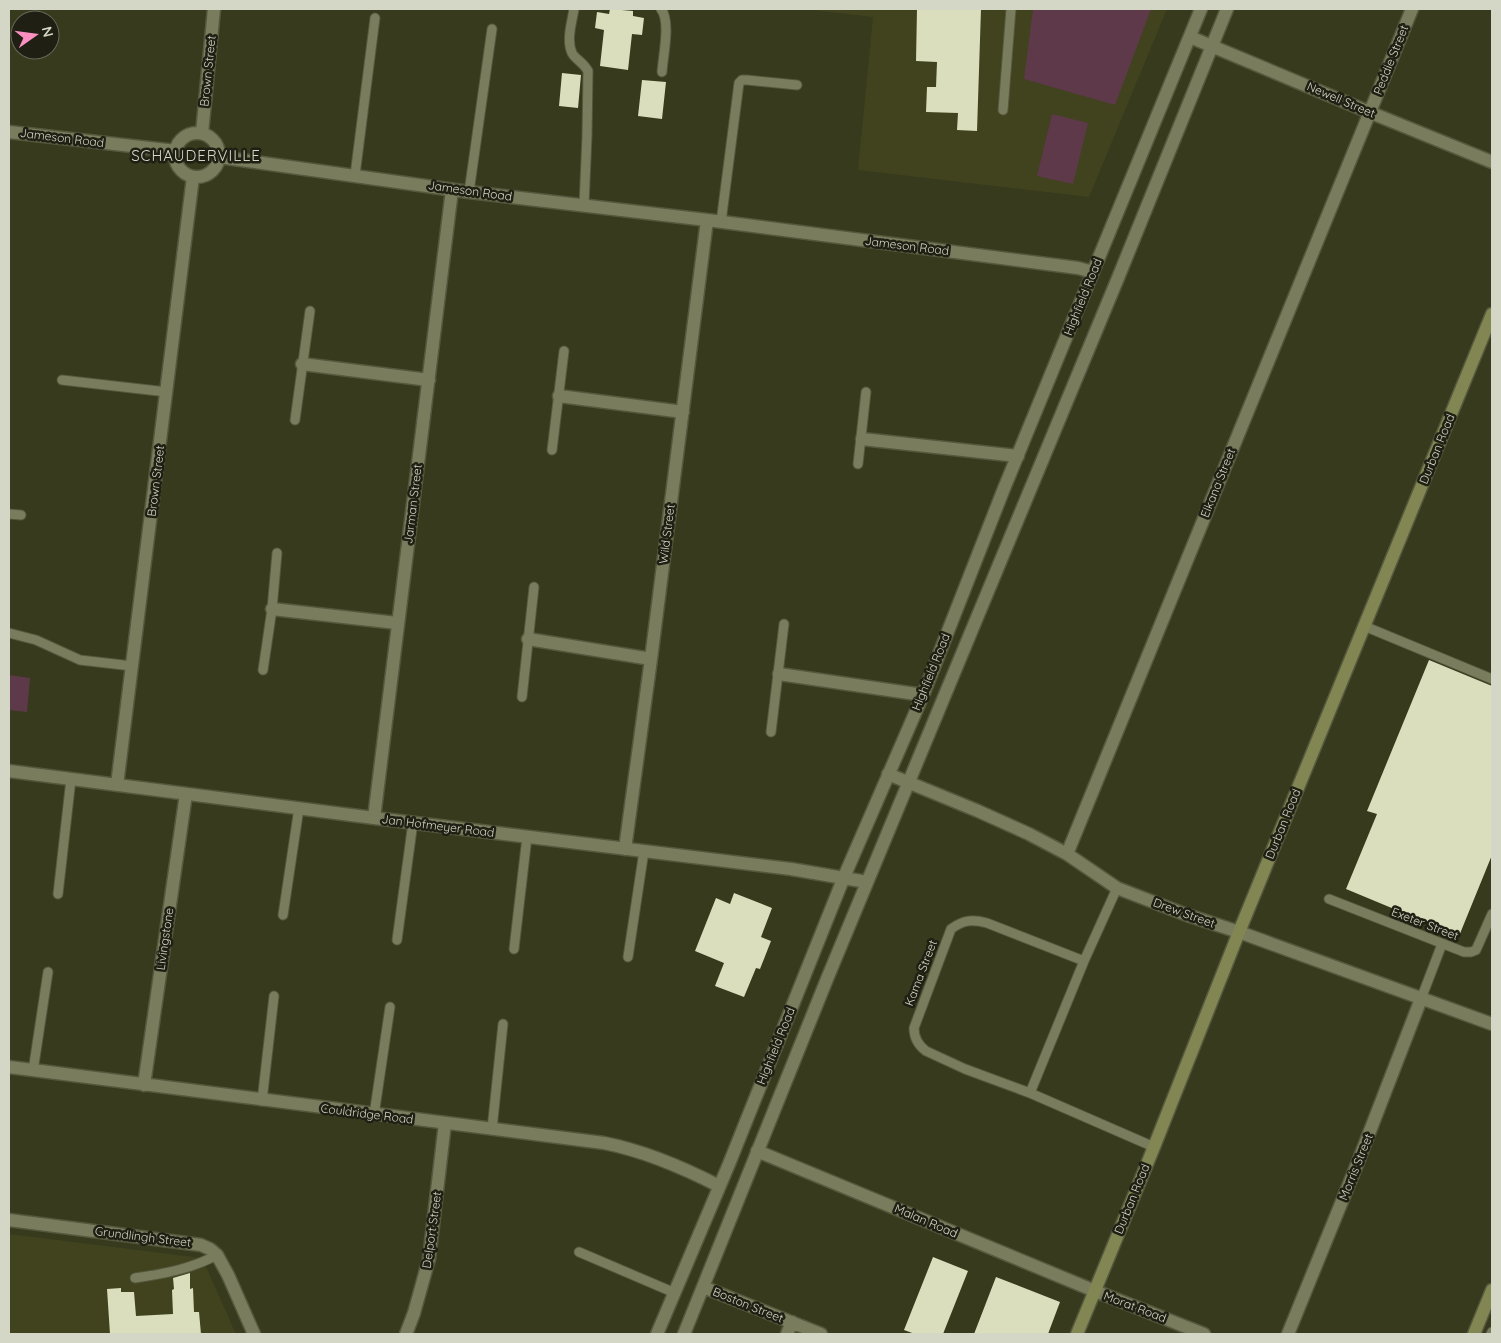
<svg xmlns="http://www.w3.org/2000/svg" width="1501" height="1343" font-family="Quicksand,sans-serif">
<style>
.built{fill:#40431e}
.green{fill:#5e3949}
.building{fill:#dadebc}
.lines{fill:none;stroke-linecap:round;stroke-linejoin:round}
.lane-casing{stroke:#56583e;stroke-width:11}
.street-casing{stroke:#56583e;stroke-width:15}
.secondary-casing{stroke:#56583e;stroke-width:15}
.lane{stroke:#797d5d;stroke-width:9}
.street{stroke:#797d5d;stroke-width:12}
.secondary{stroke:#818652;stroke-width:12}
.labels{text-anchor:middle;stroke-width:5;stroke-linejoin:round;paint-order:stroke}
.street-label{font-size:12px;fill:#d5d7c6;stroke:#1f2013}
.quarter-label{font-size:15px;letter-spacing:1px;fill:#d5d7c6;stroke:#1f2013}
</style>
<rect width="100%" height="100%" fill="#373a1d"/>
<path class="built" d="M805,9H1167L1089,197L858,170L873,17Z
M9,1234L202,1258L236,1334H9Z"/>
<path class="green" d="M1033,9H1151L1115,105L1024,79Z
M1052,114L1088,123L1073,184L1037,176Z
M9,675L30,678L27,712L9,710Z"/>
<path class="building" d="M610,9L633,11V16L644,18L642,35L632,34L628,70L600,66L604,30L595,28L597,12L609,14Z
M917,9H981L977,131L957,130L958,113L926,112L927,87H936L937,62L916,61Z
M562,73L581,75L578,108L559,106Z
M642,80L666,82L662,119L638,116Z
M1429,660L1492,686V855L1459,936L1346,889L1377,814L1367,811Z
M734,893L772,908L761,937L771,941L760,969L756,968L744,997L715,986L724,963L695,951L716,898L730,904Z
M933,1257L968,1271L943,1334H915L904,1330Z
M190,1273V1289L193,1288L194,1312H199L201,1334H110L107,1289L121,1288V1292H134L136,1316L173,1314L172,1290L174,1289L173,1278Z
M996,1277L1060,1302L1048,1334H974Z"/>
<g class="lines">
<defs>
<path id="lane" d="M574,9C572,22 566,40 572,53C575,59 583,62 588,71L587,136L584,205
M661,9C671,21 663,56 662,72
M1003,110L1011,9
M355,175L375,18
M469,192L492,29
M721,222L739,83L742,80H747L797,85
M62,380L167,392
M295,420L310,311
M552,450L564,351
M858,464L866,392
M9,514L21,515
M1364,626L1492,679
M9,633L36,640L80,660L132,666
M263,670L272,609L277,553
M522,697L534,587
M771,732L784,624
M58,894L71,779
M1329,899L1464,952H1471L1476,950L1492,914
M283,915L299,808
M397,940L413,822
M514,949L527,837
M628,957L644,851
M1084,961L987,923C972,919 963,920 951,929L914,1028C914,1038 918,1045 926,1051L965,1069L1030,1093L1154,1147
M1421,999L1442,944
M33,1071L48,972
M1030,1093L1084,961L1117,888
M262,1101L274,996
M374,1115L390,1007
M492,1129L503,1024
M579,1252L675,1293
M135,1278C163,1274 191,1269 217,1255
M1491,1334L1492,1332"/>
<path id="street" d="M1190,37L1369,112L1492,162
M9,132L176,151
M202,133L214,9
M175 155a22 22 0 1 1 44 0a22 22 0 1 1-44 0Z
M219,157L469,192L707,220L1078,268L1093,272
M302,364L429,380
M559,396L683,412
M862,439L1018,456
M272,609L397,623
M528,639L651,659
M779,674L923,695
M9,771L374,818L791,869L867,882
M888,774L978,811L1029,834L1067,854L1117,888L1187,915L1239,932L1492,1024
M117,785L193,177
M374,818L452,190
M625,849L651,659L707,220
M1067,854L1412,9
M9,1067L604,1143C645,1151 682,1167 719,1186
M144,1085L186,794
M757,1151L1095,1291L1204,1334
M9,1220L201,1245L210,1249L217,1255L228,1275L254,1334
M703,1287L821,1334
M406,1334L414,1313L429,1259L445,1123
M657,1334L729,1164L844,877L923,695L1003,491L1201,9
M684,1334L827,979L1118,278L1227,9
M787,1334L792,1322
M1288,1334L1358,1162L1421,999"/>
<path id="secondary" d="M1077,1334L1154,1147L1239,932L1492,314
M1474,1334L1492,1290"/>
</defs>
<use href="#lane" class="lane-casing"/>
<use href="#street" class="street-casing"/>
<use href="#secondary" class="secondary-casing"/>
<use href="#lane" class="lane"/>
<use href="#street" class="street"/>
<use href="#secondary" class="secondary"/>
</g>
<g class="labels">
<g class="street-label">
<text transform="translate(1391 60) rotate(-68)" y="4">Peddie Street</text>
<text transform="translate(208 71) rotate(-84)" y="4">Brown Street</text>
<text transform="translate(1341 100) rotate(23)" y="4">Newell Street</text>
<text transform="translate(62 138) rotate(7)" y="4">Jameson Road</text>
<text transform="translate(470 191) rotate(8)" y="4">Jameson Road</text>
<text transform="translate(907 246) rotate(7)" y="4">Jameson Road</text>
<text transform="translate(1083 297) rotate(-68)" y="4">Highfield Road</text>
<text transform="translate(1437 449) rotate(-68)" y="4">Durban Road</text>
<text transform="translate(156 481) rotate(-83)" y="4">Brown Street</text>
<text transform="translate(1218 483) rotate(-68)" y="4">Elkana Street</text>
<text transform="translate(413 504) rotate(-83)" y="4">Jarman Street</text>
<text transform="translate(667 534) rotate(-83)" y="4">Wild Street</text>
<text transform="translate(931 672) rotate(-68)" y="4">Highfield Road</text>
<text transform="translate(1283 824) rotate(-68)" y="4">Durban Road</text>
<text transform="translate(438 826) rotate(7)" y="4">Jan Hofmeyer Road</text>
<text transform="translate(1184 913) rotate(20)" y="4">Drew Street</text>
<text transform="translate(1425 924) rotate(21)" y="4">Exeter Street</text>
<text transform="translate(165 939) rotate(-82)" y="4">Livingstone</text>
<text transform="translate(921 973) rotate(-69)" y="4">Kama Street</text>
<text transform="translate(776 1046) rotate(-68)" y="4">Highfield Road</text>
<text transform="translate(367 1114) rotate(7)" y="4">Couldridge Road</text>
<text transform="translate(1356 1167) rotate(-68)" y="4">Morris Street</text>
<text transform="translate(1132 1199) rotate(-68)" y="4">Durban Road</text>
<text transform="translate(926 1221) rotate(23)" y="4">Malan Road</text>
<text transform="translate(432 1230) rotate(-82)" y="4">Delport Street</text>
<text transform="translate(143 1237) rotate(7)" y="4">Grundlingh Street</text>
<text transform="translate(748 1305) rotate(22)" y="4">Boston Street</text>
<text transform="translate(1135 1307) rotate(21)" y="4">Morat Road</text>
</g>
<g class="quarter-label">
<text x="196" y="161">SCHAUDERVILLE</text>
</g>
</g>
<rect width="1501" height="1343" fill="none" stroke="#d5d7c6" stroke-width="20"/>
<g transform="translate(35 35) rotate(76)"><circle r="24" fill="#1f2013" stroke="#68695b"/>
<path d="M0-4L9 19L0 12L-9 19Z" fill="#fc8fc1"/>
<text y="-8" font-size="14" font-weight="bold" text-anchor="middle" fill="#d5d7c6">N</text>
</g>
</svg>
